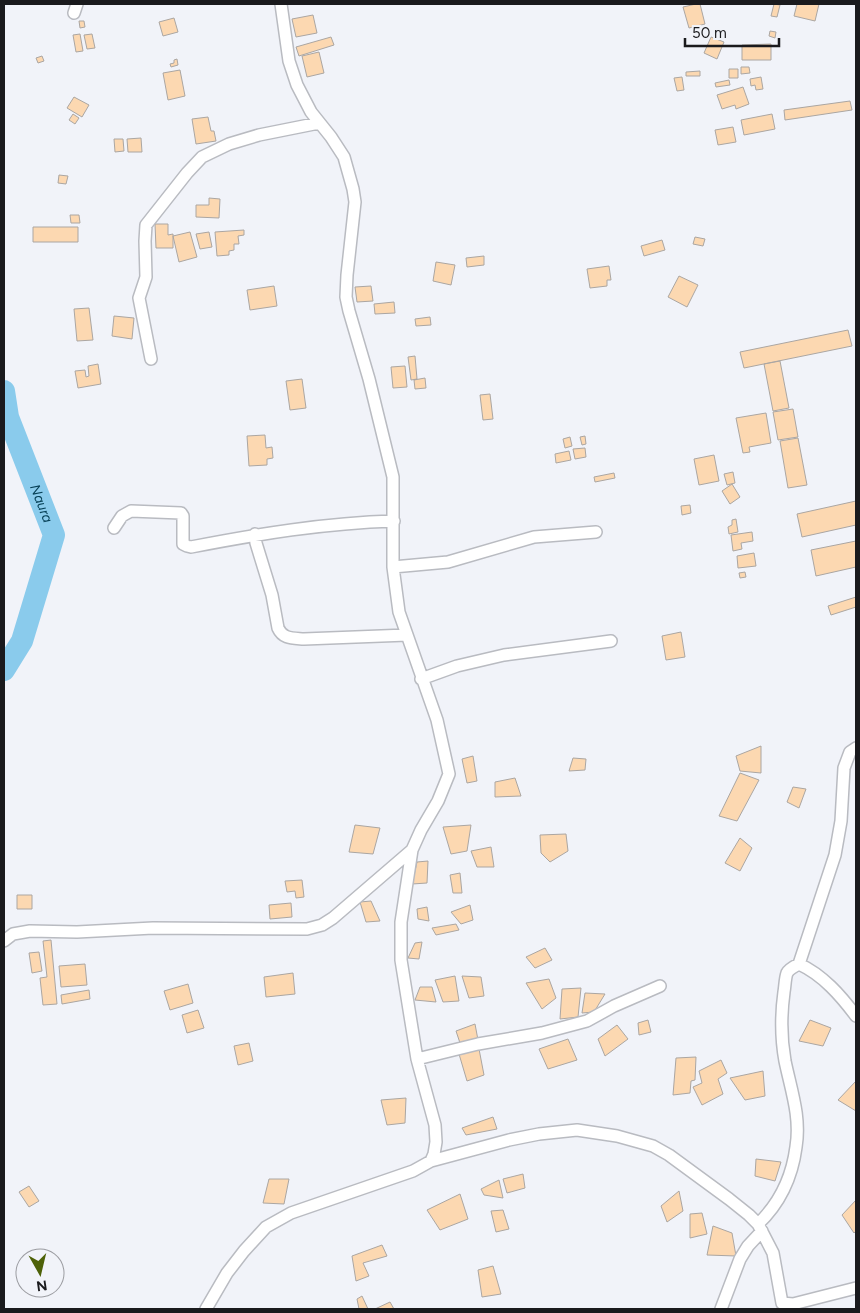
<svg xmlns="http://www.w3.org/2000/svg" width="860" height="1313" font-family="Figtree,sans-serif">
<style>
.lines{fill:none;stroke-linecap:round;stroke-linejoin:round}
.river{stroke:#8acbec;stroke-width:22}
.building{fill:#fcd8b1;stroke:#aba6a2}
.minor-casing{stroke:#b9bbc1;stroke-width:14}
.minor{stroke:#fff;stroke-width:11}
.labels{text-anchor:middle;stroke-width:4.5;stroke-linejoin:round;paint-order:stroke}
.water-label{font-size:14px;font-style:italic;fill:#074157;stroke:#f1f3f9}
</style>
<rect width="100%" height="100%" fill="#f1f3f9"/>
<g class="lines">
<path class="river" id="s1" d="M4,391L8,417L54,535L22,641L4,670"/>
</g>
<path class="building" d="M696,4H700L705,24L689,28L683,7Z
M774,4L780,5L777,17L771,16Z
M797,4H819L815,21L794,16Z
M313,15L317,33L296,37L292,19Z
M174,18L178,32L163,36L159,22Z
M79,21H84L85,27L80,28Z
M770,31L776,32L775,38L769,36Z
M80,34L83,51L76,52L73,35Z
M92,34L95,48L87,49L84,35Z
M331,37L334,45L299,56L296,47Z
M711,37L724,42L717,59L704,53Z
M771,44V60H742V45Z
M319,52L324,73L307,77L302,56Z
M42,56L44,61L38,63L36,58Z
M177,59L178,65L171,67L170,64L174,63V60Z
M741,67H749L750,73L741,74Z
M729,69H738V78H729Z
M180,70L185,96L168,100L163,73Z
M700,71V76H686V72Z
M682,77L684,90L677,91L674,78Z
M761,77L763,89L756,90L755,85L751,86L750,79Z
M729,80L730,85L716,87L715,83Z
M743,87L749,104L736,109L735,105L722,109L717,95Z
M74,97L89,105L82,117L67,108Z
M850,101L852,110L785,120L784,110Z
M73,114L79,118L75,124L69,120Z
M772,114L775,129L744,135L741,120Z
M208,117L211,131H214L216,141L196,144L192,119Z
M733,127L736,142L718,145L715,130Z
M141,138L142,152H128L127,139Z
M114,139H123L124,151L115,152Z
M59,175L68,176L66,184L58,183Z
M209,198L220,199L219,218L196,217V205H209Z
M70,215H79L80,223H71Z
M155,224H168V235L173,234V248H156Z
M33,227H78V242H33Z
M244,230V235L238,236L239,244H234V250L229,251V255L217,256L215,232Z
M190,232L197,257L179,262L173,236Z
M209,232L212,247L200,249L196,234Z
M695,237L705,239L703,246L693,244Z
M662,240L665,250L644,256L641,246Z
M484,256V265L467,267L466,258Z
M436,262L455,265L451,285L433,281Z
M609,266L611,280H607V286L590,288L587,269Z
M679,276L698,285L687,307L668,297Z
M274,286L277,306L250,310L247,290Z
M371,286L373,301L357,302L355,287Z
M394,302L395,313L375,314L374,304Z
M89,308L93,340L77,341L74,309Z
M114,316L134,318L132,339L112,336Z
M430,317L431,325L416,326L415,319Z
M848,330L852,346L744,368L740,352Z
M415,356L417,379L411,380L408,357Z
M780,361L789,408L773,411L764,364Z
M98,364L101,384L78,388L75,371L85,370L86,377L89,376L88,366Z
M405,366L407,387L393,388L391,367Z
M425,378L426,388L415,389L414,380Z
M302,379L306,408L290,410L286,381Z
M490,394L493,419L483,420L480,395Z
M793,409L798,437L778,440L773,412Z
M766,413L771,443L749,447L750,452L743,453L736,418Z
M265,435L266,448L272,447L273,458L267,459V465L249,466L247,436Z
M585,436L586,444L582,445L580,437Z
M570,437L572,446L565,448L563,439Z
M798,438L807,485L788,488L780,441Z
M585,448L586,457L575,459L573,449Z
M569,451L571,460L556,463L555,454Z
M714,455L719,481L699,485L694,459Z
M733,472L735,483L727,485L724,474Z
M614,473L615,478L595,482L594,477Z
M732,484L740,497L730,504L722,491Z
M856,501V525L802,537L797,514Z
M690,505L691,513L682,515L681,506Z
M736,519L738,532L729,534L728,527L732,525V520Z
M752,532L753,541L741,543L742,549L733,551L731,535Z
M856,541V567L816,576L811,550Z
M754,553L756,566L738,568L737,556Z
M745,572L746,577L740,578L739,573Z
M856,597V607L831,615L828,606Z
M681,632L685,657L666,660L662,636Z
M761,746V773L740,771L736,756Z
M473,756L477,781L467,783L462,759Z
M573,758L586,759L585,770L569,771Z
M740,773L759,780L737,821L719,816Z
M515,778L521,796L495,797V782Z
M793,787L806,789L799,808L787,802Z
M355,825L380,828L373,854L349,852Z
M471,825L467,851L451,854L443,827Z
M566,834L568,851L550,862L541,853L540,835Z
M740,838L752,848L740,871L725,863Z
M491,847L494,867H477L471,851Z
M428,861L427,883L412,884L417,862Z
M460,873L462,893H453L450,875Z
M302,880L304,897L296,898L295,891L287,892L285,881Z
M17,895H32V909H17Z
M371,901L380,921L366,922L360,902Z
M291,903L292,917L270,919L269,905Z
M470,905L473,920L461,924L451,912Z
M427,907L429,921L418,919L417,909Z
M456,924L459,930L436,935L432,928Z
M51,940L57,1004L43,1005L40,978L47,977L43,941Z
M422,942L419,959L408,958L415,943Z
M545,948L552,960L535,968L526,957Z
M39,952L42,971L32,973L29,953Z
M85,964L87,985L61,987L59,966Z
M293,973L295,994L266,997L264,977Z
M455,976L459,1001L443,1002L435,980Z
M462,976L481,977L484,996L469,998Z
M549,979L556,998L542,1009L526,983Z
M188,984L193,1003L170,1010L164,991Z
M420,987H432L436,1002L415,1000Z
M581,988L578,1017L560,1019L562,989Z
M89,990L90,999L62,1004L61,995Z
M585,993L605,994L594,1012L582,1013Z
M198,1010L204,1028L187,1033L182,1015Z
M648,1020L651,1032L639,1035L638,1023Z
M810,1020L831,1028L823,1046L799,1041Z
M475,1024L478,1040L460,1043L456,1031Z
M617,1025L628,1039L605,1056L598,1039Z
M568,1039L577,1060L548,1069L539,1049Z
M249,1043L253,1061L238,1065L234,1046Z
M479,1049L484,1075L467,1081L459,1054Z
M696,1057L695,1080L691,1081L690,1093L673,1095L676,1058Z
M721,1060L727,1073L718,1079L723,1094L702,1105L693,1087L702,1083L699,1071Z
M763,1071L765,1096L745,1100L730,1078Z
M856,1081V1111L838,1100Z
M406,1098L405,1123L387,1125L381,1100Z
M493,1117L497,1129L466,1135L462,1128Z
M756,1159L781,1162L775,1181L755,1176Z
M523,1174L525,1188L507,1193L503,1179Z
M269,1179H289L284,1204L263,1203Z
M499,1180L503,1198L484,1195L481,1189Z
M29,1186L39,1201L29,1207L19,1192Z
M679,1191L683,1211L667,1222L661,1206Z
M460,1194L468,1219L440,1230L427,1210Z
M856,1200V1231L854,1233L842,1215Z
M503,1210L509,1229L496,1232L491,1211Z
M702,1213L707,1234L690,1238V1214Z
M713,1226L732,1233L736,1256L707,1255Z
M382,1245L387,1256L363,1263L369,1276L356,1281L352,1256Z
M493,1266L501,1294L482,1297L478,1270Z
M362,1296L368,1309H359L357,1299Z
M390,1302L394,1309H375Z"/>
<g class="lines">
<defs>
<path id="minor" d="M74,13L77,4
M151,359L139,298L146,277L145,241L146,225L187,173L202,157L229,144L259,135L319,123
M114,528L122,516L131,511L181,513L183,516V544L187,546L191,547C258,534 325,523 394,521
M255,534L256,543L272,595L278,628C283,639 292,638 304,639L407,635
M393,567L448,562L534,537L596,532
M421,679L457,666L504,655L611,641
M4,941L13,934L30,931L77,932L153,928L307,929L322,925L333,918L412,850
M799,964C823,975 841,996 856,1016
M417,1059L478,1044L542,1033L587,1021L614,1006L660,986
M431,1161L509,1140L539,1134L577,1130L617,1136L653,1146L669,1155L729,1199L749,1215L758,1224L773,1253L782,1303L793,1304L856,1288
M758,1224C780,1203 792,1178 796,1147C801,1117 791,1090 785,1061C781,1039 781,1014 784,992C785,987 785,978 787,973C789,969 795,966 799,964L835,855L841,821L844,768L850,752L856,748
M206,1309L227,1273L244,1251L266,1227L291,1213L413,1171L431,1161L434,1154L436,1142L435,1125L417,1059L401,960V922L412,850L421,830L438,801L449,774L437,720L399,612L393,567V477L369,379L349,311L346,297L347,275L355,202L353,189L344,157L331,137L311,112L297,85L289,61L281,4
M721,1309L740,1259L748,1246L762,1231"/>
</defs>
<use href="#minor" class="minor-casing"/>
<use href="#minor" class="minor"/>
</g>
<g class="labels">
<g class="water-label">
<text dy="5" stroke="none"><textPath href="#s1" startOffset="119">Naura</textPath></text>
</g>
</g>
<rect width="860" height="1313" fill="none" stroke="#1a1a1d" stroke-width="10"/>
<g transform="translate(40 1273) rotate(172)"><circle r="24" fill="#f1f3f9" stroke="#9b9ca1"/>
<path d="M0-4L9 19L0 12L-9 19Z" fill="#4d6108"/>
<text y="-8" font-size="14" font-weight="bold" text-anchor="middle" fill="#1a1a1d">N</text>
</g>
<path d="M685 38v8h94v-8" fill="none" stroke="#1a1a1d" stroke-width="2.5"/>
<text x="692" y="38" font-size="15" fill="#1a1a1d" stroke="#f1f3f9" stroke-width="4" paint-order="stroke">50 m</text>
</svg>
